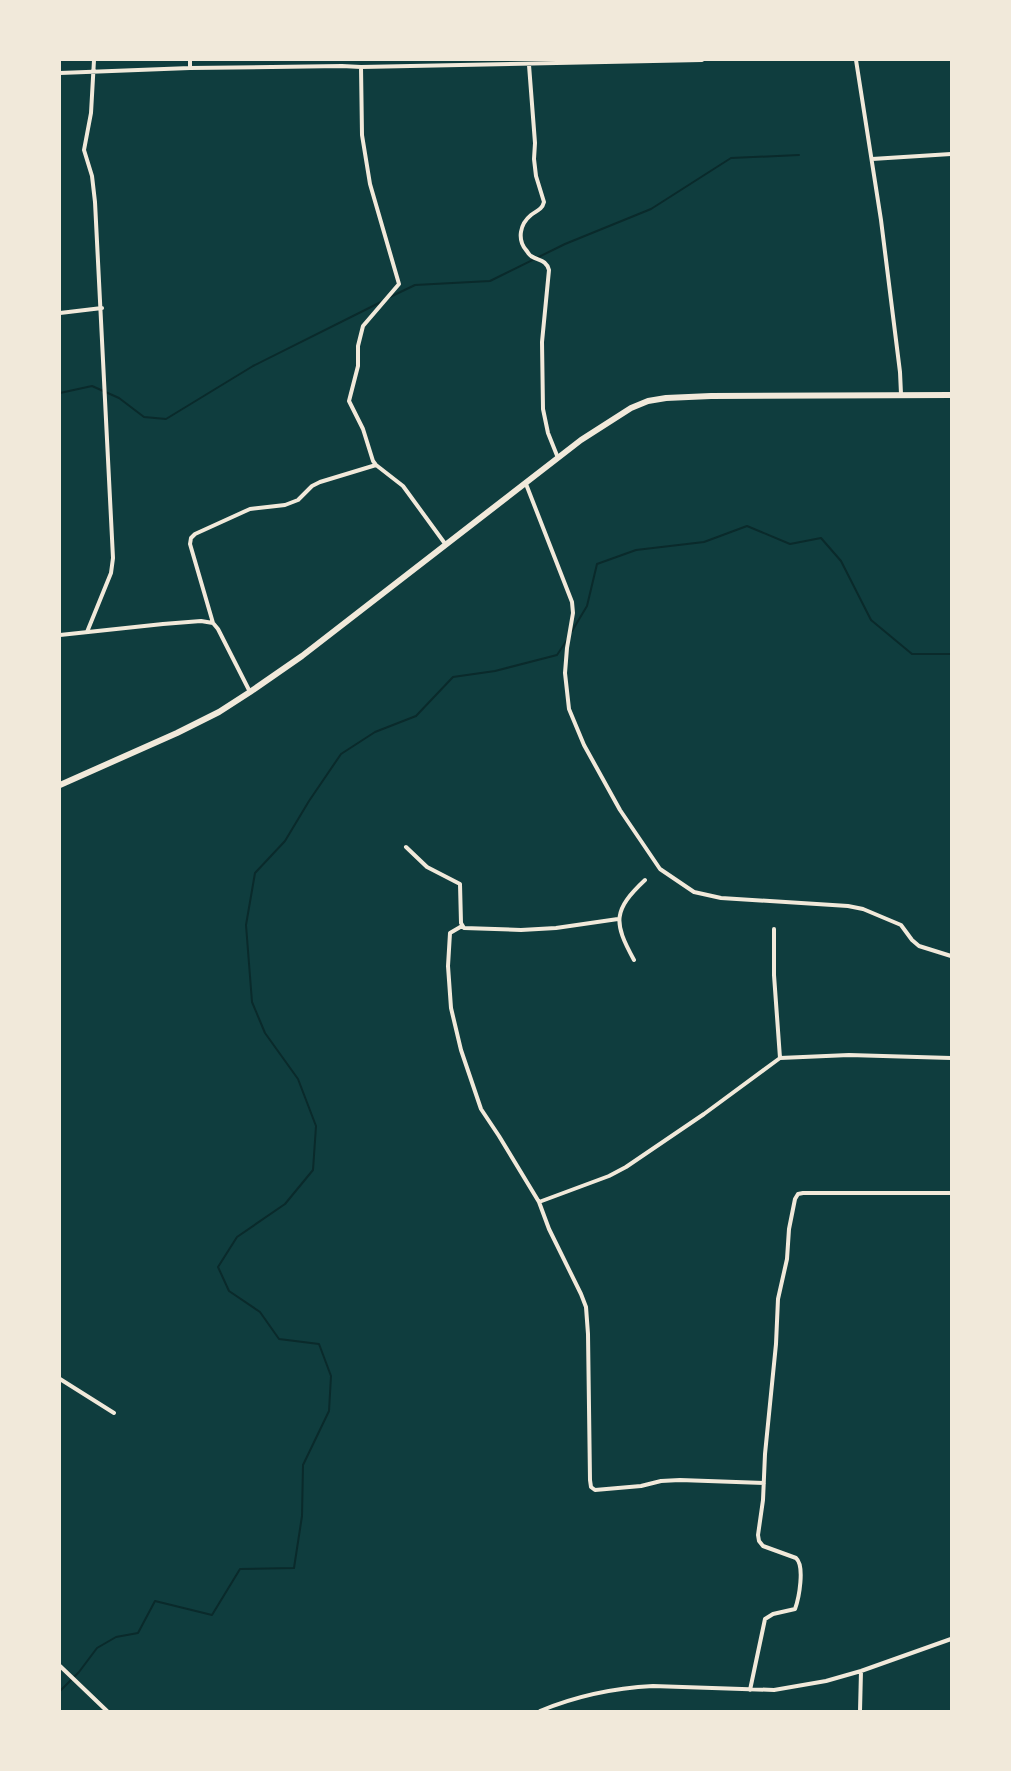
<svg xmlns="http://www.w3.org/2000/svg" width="1011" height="1771" font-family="'Varela Round',sans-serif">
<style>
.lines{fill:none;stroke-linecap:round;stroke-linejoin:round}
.stream{stroke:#0a2a2b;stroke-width:2}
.minor{stroke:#f1e9da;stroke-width:4}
.trunk{stroke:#f1e9da;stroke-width:6}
</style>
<rect width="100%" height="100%" fill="#0f3d3e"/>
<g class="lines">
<path class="stream" d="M390,297L415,285L490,281L565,244L651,209L731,158L799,155
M60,393L92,386L119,398L144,417L166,419L253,366L383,301
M572,631L587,606L597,564L636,550L704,542L747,526L790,544L821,538L841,561L871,620L912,654H951
M60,1691L79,1672L97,1648L116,1637L138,1633L155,1601L212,1615L240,1569L294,1568L302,1516L303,1465L329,1411L331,1376L319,1344L279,1339L260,1312L229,1291L218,1267L237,1237L285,1204L313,1170L316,1126L298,1079L265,1033L252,1002L246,925L255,873L285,841L309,801L341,754L375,732L416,716L453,677L495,671L557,655L567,640"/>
<path class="minor" d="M856,60L881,220L900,372L901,394
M529,65L535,143L534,159L536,176L544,202C542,210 536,211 531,215C520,224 517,239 526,250C528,252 529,255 531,256C538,261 546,259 549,270L542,342L543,409L548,433L558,458
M361,67L362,135L370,184L399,284L363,326L358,346V366L349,401L363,429L373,461L376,465L403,486L446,545
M190,68V60
M60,73L190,68L342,66L361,67L702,60
M872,159L951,154
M60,313L102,308
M526,484L572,602L573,613L567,648L565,673L569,709L584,745L620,810L660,869L694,892L721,898L848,906L863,909L901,925L912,940L919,946L951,956
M213,623L190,544L191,538L195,534L250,509L285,505L298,500L312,486L320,482L376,465
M87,632L111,573L113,558L95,202L92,176L84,150L91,113L94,60
M60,635L163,624L201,621L213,623L218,629L250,692
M406,847L427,867L460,884L461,923L464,928L521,930L556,928L618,919
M462,926L450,933L448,966L451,1008L461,1050L481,1109L499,1136L539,1202L549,1229L581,1294L586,1307L588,1334L590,1480L591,1487L595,1490L641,1486L661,1481L680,1480L764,1483
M774,929V975L780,1058
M634,960C613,922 613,910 645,880
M539,1202L609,1176L626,1167L704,1114L780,1058L849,1055L951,1058
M60,1379L114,1413
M60,1666L107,1711
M750,1690L765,1619L773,1614L795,1609C799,1598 805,1566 796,1558L763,1546L759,1541L758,1535L763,1500L765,1454L776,1344L778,1299L787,1259L789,1229L795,1199L798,1194L803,1193H951
M540,1711C576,1696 614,1688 653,1686L774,1690L826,1681L861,1671L951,1639
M860,1711L861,1671"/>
<path class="trunk" d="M60,785L177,733L219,712L250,692L302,656L581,440L631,408L648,401L666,398L711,396L951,395"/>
</g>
<rect width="1011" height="1771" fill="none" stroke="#f1e9da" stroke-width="122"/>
</svg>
